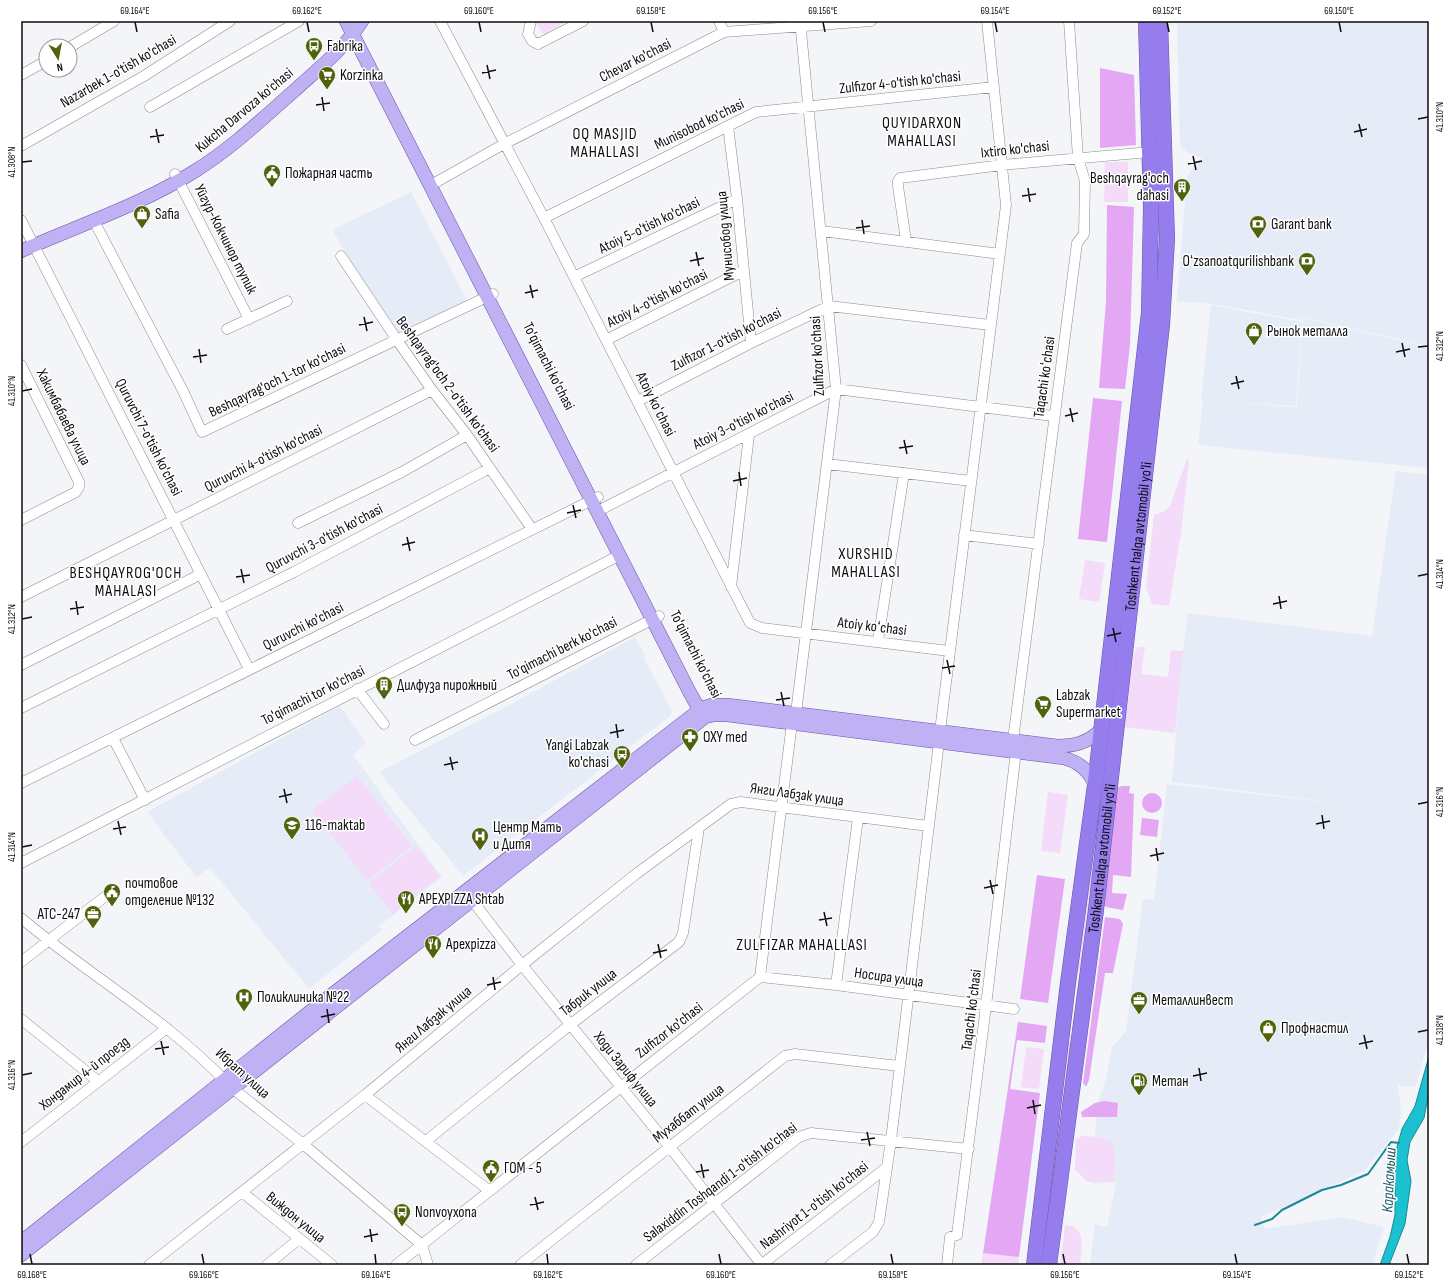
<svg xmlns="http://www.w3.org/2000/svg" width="1450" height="1286" font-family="'Sofia Sans Condensed',sans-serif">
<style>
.built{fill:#e6ecf7}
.green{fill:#f3dbf9}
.forest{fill:#e4a7f3}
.water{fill:#1bc0d1;stroke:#178a96}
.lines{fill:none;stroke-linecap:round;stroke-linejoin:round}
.stream{stroke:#178a96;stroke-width:2}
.minor-casing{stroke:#8a8c8f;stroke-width:11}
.major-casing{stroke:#6656a0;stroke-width:14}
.highway-casing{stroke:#6656a0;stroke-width:16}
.minor{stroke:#fff;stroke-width:10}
.major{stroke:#c0b1f5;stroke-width:13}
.highway{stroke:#967dee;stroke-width:15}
.ticks{fill:none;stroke:#0d0d0e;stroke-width:1.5}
.labels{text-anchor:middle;stroke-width:3;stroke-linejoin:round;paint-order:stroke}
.poi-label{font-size:15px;fill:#0d0d0e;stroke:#fff;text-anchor:start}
.street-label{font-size:15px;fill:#0d0d0e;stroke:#fff}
.neighbourhood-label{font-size:16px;letter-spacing:1px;fill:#0d0d0e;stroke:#fff}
.water-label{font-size:16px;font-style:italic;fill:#235e66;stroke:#fff}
.neatline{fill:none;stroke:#0d0d0e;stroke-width:1.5}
.ticks-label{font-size:10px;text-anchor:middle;fill:#0d0d0e}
</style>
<rect width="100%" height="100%" fill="#f3f5f9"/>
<path class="built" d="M1177,21H1429V346L1303,317L1301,320L1212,304L1177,301L1187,176L1202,158L1188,153L1180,145Z
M411,192L468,302L395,333L332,230Z
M1211,305L1302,322L1296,406L1209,401L1297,407L1303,318L1429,347V468L1198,445L1203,400H1201Z
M1396,471L1429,475V1038L1416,1086L1404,1087L1398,1084L1401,1111L1399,1129L1364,1171L1261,1217L1265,1229L1342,1217L1384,1227L1372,1265H1090L1095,1224L1107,1227L1116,1182L1092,1184L1097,1104L1106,1079L1112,1047L1126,1031L1143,899L1154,900L1167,784L1347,804L1172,782L1182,658L1188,613L1395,639L1372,636Z
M635,637L646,657L644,658L672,711L670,716L463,876L379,772L492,714Z
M340,706L366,743L353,755L442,877L379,926L382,930L309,989L210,868L196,877L147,812Z"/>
<path class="green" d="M535,21H567L544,35Z
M1105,162H1128V202H1104Z
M1187,459L1189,460L1181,533L1169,606L1152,604L1146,587L1154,515L1165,511L1170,506Z
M1085,560L1105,563L1099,602L1079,599Z
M1121,646L1081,971L1077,970Z
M1138,647H1145L1141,674L1168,677L1171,650L1183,651L1175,733L1124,727L1134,653Z
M357,776L412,846L367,881L312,810Z
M1048,792L1068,795L1060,853L1041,851Z
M416,846L440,876L393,914L369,883Z
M1068,1041L1072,1042L1044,1265H1040Z
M1026,1047L1044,1049L1039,1089L1021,1087Z
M1082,1136L1100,1137L1111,1141L1115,1149L1114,1181L1088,1182L1075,1170L1076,1139Z
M1065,1225C1088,1227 1081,1248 1080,1265H1060Z
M983,1253L1019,1257L1018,1265H981Z"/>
<path class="forest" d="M1100,68L1134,75L1136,145L1100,148Z
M1107,205L1134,207L1130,345L1125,389L1099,388L1106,301Z
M1093,398L1122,401L1107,542L1078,539Z
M1122,786H1130L1129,793L1134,794L1131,877L1113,875L1112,893L1127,894L1123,910L1106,907L1101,902L1116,788Z
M1142 803a10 10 0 1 1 20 0a10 10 0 1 1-20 0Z
M1142,818L1159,820L1157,837L1140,835Z
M1037,875L1065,879L1048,1003L1020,999Z
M1105,917L1120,919L1123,924L1113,973H1105L1089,1080L1086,1087L1083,1083Z
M1018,1022L1047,1026L1045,1043L1017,1040L1010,1089L1040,1093L1019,1257L983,1253Z
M1104,1101L1118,1103L1117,1117H1082L1081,1112L1095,1103Z"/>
<path class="water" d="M1429,1056V1091L1424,1118L1410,1142L1407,1160L1411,1181L1405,1224L1389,1265H1380L1390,1237L1395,1215V1154L1402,1129L1415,1106Z"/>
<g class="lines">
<path class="stream" d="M1255,1225L1272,1219L1282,1210L1322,1190L1341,1185L1368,1174L1391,1142L1399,1143"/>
<defs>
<path id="minor" d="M440,21L544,218L750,623L762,628L949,651
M531,21L528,34L532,41L538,44L583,21
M719,21L724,32
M70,47L114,21
M21,75L46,61
M150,107L299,21
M728,126L737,199L751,343
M21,146L144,76L230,21
M175,174L249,319
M431,185L504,144L724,32L871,21
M544,218L756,112L994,87
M21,220L249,669
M94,221L183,391L202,432L493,294
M822,231L1000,254
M906,241L898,186V181L900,178L1002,165L1150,152
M341,256L397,340L432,390L467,435L532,529
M574,277L737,199
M227,329L287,301
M606,340L743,271
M21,365L79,482V487L76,492L21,520
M638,401L751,343L829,306L990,325
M827,464L971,481
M598,511L836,389L1053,416
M298,523L402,472L467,435
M964,535L1039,544
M731,587L749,435
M21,597L432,390
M878,641L904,473
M21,665L201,574
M357,689L384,724
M21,708L294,572L490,468
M796,713L836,389L800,21
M940,731L1006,205L987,21
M113,738L145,800
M415,740L659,616
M1013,740L1077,243L1084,234L1085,181L1078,158L1069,21
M21,783L598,497
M21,863L620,555
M468,895L522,965L669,1146L762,1265
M21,918C87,974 165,1018 225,1081
M21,962L107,895
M760,977L836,985L1014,1009
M836,985L858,818
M21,1019L98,1081
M232,1088L303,1144L422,1245L428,1265
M365,1095L490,1191
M426,1141L571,1024L679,942L683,933L699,828
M21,1142L167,1028
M242,1192L332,1265
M149,1265L365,1095L522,965L636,874L731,804L741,802L928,826
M267,1265L299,1239
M396,1265L760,977L792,723
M520,1265L785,1056L795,1054L899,1066
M636,1265L799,1137L811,1133L969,1149
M761,1265L886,1168
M830,1265L873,1232L879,1222L891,1140L939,742
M947,1265L950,1237L957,1235L986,1006L1016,751"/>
<path id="major" d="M346,21L690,693L699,709L705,714
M21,251C79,225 141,205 195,171C232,148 262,119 294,91C318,69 344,49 362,21
M21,1242L312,1010L702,708L712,705H727L1057,746C1075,746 1087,743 1101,730
M21,1255L705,717L714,715H728L1064,758C1079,762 1089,770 1095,785"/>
<g id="highway">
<path d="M1034,1265L1068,983L1095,785L1149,313L1151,208L1146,21"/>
<path id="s1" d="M1049,1265L1096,910L1162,325L1167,239L1160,21"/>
</g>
</defs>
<use href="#minor" class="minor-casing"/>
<use href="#major" class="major-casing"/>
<use href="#highway" class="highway-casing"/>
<use href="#minor" class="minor"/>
<use href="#major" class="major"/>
<use href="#highway" class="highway"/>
</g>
<path class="ticks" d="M135,22L137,32M307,22L309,32M479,22L481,32M651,22L653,32M823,22L825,32M995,22L997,32M1167,22L1169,32M1339,22L1341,32M487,65L490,79M482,73L496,70M322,97L324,111M316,105L330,103M1418,119L1428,117M1359,124L1362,137M156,129L159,143M1354,132L1367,129M150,137L164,135M1193,156L1196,170M22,162L32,161M1188,164L1202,161M1028,188L1030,202M1022,196L1036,194M862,220L864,234M856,228L870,226M696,252L699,266M690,261L704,258M530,285L533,298M525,293L538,290M364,317L367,331M359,325L373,322M1402,343L1405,357M1418,347L1428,346M199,349L201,363M1396,352L1410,349M193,357L207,355M1236,376L1239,389M1231,384L1244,381M22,391L32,389M1070,408L1073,422M1065,416L1078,413M904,440L907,454M899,448L913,446M739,472L741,486M733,481L747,478M573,505L576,518M567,513L581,510M407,537L410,551M402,545L415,542M241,569L244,583M1418,576L1428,574M236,577L250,575M1279,596L1281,609M76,601L78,615M1273,604L1287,601M70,609L84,607M22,619L32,617M1113,628L1116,642M1107,636L1121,633M947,660L950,674M942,668L955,666M781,692L784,706M776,700L790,698M616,724L618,738M610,733L624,730M450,757L453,770M444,765L458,762M284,789L287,803M279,797L292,794M1418,804L1428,802M1322,815L1324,829M118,821L121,835M1316,824L1330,821M113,829L126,827M22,847L32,845M1156,848L1158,861M1150,856L1164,853M990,880L993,894M984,888L998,885M824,912L827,926M819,920L832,918M658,944L661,958M653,953L667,950M493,977L495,990M487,985L501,982M327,1009L329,1023M321,1017L335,1014M1418,1032L1428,1030M1364,1035L1367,1049M161,1041L164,1055M1359,1044L1373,1041M155,1049L169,1047M1199,1068L1201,1081M22,1075L32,1073M1193,1076L1207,1073M1033,1100L1035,1114M1027,1108L1041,1105M867,1132L870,1146M861,1140L875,1138M701,1164L704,1178M696,1172L709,1170M535,1197L538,1210M530,1205L544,1202M370,1229L372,1242M364,1237L378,1234M30,1254L32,1264M202,1254L204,1264M375,1254L376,1264M547,1254L548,1264M719,1254L721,1264M891,1254L893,1264M1063,1254L1065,1264M1235,1254L1237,1264M1407,1254L1409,1264"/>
<defs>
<symbol id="bus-pin" viewBox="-11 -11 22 30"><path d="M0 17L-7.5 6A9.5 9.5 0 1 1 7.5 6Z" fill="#50630c" stroke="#fff"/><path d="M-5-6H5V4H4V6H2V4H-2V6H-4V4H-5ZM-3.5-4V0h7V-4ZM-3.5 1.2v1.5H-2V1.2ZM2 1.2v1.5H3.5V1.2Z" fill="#fff"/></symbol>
<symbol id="supermarket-pin" viewBox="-11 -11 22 30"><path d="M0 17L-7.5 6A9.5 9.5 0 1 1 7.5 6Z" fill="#50630c" stroke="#fff"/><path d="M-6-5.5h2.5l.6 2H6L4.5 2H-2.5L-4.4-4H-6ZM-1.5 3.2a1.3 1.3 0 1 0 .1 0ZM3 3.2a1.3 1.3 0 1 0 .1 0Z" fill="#fff"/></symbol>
<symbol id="civic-pin" viewBox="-11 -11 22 30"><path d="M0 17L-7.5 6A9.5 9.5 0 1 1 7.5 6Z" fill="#50630c" stroke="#fff"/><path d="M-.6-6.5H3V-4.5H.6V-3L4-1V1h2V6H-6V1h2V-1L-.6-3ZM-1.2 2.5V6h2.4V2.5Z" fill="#fff"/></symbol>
<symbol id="building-pin" viewBox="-11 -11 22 30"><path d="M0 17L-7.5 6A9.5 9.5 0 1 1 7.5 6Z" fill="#50630c" stroke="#fff"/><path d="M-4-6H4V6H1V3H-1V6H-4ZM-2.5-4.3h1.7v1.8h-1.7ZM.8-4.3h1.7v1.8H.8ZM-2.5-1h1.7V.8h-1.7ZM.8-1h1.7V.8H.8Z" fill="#fff"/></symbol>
<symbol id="shop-pin" viewBox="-11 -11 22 30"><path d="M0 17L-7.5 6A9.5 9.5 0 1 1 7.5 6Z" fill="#50630c" stroke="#fff"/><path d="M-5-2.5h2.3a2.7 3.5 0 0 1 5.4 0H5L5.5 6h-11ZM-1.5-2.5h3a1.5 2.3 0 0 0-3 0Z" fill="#fff"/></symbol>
<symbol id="bank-pin" viewBox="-11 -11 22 30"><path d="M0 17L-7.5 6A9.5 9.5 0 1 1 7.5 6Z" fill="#50630c" stroke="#fff"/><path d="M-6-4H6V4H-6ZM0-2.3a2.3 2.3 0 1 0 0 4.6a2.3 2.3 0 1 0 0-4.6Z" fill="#fff"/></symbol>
<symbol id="pharmacy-pin" viewBox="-11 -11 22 30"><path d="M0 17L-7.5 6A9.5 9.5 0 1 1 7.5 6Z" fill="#50630c" stroke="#fff"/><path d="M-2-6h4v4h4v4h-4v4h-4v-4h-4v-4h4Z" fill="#fff"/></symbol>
<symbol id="school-pin" viewBox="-11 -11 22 30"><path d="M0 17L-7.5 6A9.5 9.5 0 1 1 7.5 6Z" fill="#50630c" stroke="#fff"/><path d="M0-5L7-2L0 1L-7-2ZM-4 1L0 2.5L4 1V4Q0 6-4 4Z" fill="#fff"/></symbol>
<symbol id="hospital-pin" viewBox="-11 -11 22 30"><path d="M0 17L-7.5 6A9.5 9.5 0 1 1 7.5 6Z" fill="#50630c" stroke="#fff"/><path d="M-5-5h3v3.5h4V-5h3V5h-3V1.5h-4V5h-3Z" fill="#fff"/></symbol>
<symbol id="restaurant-pin" viewBox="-11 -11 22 30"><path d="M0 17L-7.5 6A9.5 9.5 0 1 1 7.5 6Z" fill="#50630c" stroke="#fff"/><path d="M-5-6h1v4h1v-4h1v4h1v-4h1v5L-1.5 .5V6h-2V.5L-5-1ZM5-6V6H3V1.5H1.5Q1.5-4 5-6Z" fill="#fff"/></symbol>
<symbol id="office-pin" viewBox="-11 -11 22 30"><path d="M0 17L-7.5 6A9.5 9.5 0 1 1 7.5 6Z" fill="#50630c" stroke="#fff"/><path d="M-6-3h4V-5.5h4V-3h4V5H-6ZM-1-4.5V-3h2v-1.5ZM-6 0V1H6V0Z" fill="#fff"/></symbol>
<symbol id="fuel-pin" viewBox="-11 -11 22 30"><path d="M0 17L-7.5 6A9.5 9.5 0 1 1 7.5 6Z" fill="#50630c" stroke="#fff"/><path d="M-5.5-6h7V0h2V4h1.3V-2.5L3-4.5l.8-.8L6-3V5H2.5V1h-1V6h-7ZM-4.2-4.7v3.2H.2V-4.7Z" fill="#fff"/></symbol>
</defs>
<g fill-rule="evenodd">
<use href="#bus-pin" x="304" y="36" width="20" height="27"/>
<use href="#supermarket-pin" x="317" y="65" width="20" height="27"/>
<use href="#civic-pin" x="262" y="163" width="20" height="27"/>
<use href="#building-pin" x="1172" y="177" width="20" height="27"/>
<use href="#shop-pin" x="132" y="204" width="20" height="27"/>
<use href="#bank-pin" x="1248" y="214" width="20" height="27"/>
<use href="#bank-pin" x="1297" y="251" width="20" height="27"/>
<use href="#shop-pin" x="1244" y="321" width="20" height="27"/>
<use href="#building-pin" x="374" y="675" width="20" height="27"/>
<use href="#supermarket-pin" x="1033" y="694" width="20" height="27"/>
<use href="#pharmacy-pin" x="680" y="727" width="20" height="27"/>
<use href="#bus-pin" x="612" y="744" width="20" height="27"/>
<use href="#school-pin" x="282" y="815" width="20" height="27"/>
<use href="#hospital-pin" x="470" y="826" width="20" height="27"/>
<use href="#civic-pin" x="102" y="882" width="20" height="27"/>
<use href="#restaurant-pin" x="396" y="889" width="20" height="27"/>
<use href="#office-pin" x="83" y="904" width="20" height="27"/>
<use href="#restaurant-pin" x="423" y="934" width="20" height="27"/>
<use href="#hospital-pin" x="234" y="987" width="20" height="27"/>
<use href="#office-pin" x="1129" y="990" width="20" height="27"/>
<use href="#shop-pin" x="1258" y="1018" width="20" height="27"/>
<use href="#fuel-pin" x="1129" y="1071" width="20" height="27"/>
<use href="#civic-pin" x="481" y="1158" width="20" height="27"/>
<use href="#bus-pin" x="392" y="1202" width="20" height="27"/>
</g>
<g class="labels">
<g class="poi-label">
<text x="327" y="51">Fabrika</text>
<text x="340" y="80">Korzinka</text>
<text x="285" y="178">Пожарная часть</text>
<text x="1169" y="183" text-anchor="end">Beshqayrag'och<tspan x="1169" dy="17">dahasi</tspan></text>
<text x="155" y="219">Safia</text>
<text x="1271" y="229">Garant bank</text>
<text x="1294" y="266" text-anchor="end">Oʻzsanoatqurilishbank</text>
<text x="1267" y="336">Рынок металла</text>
<text x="397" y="690">Дилфуза пирожный</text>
<text x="1056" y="700">Labzak<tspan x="1056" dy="17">Supermarket</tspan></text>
<text x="703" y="742">OXY med</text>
<text x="609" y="750" text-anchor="end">Yangi Labzak<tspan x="609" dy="17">ko'chasi</tspan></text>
<text x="305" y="830">116-maktab</text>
<text x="493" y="832">Центр Мать<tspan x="493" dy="17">и Дитя</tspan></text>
<text x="125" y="888">почтовое<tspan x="125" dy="17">отделение №132</tspan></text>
<text x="419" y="904">APEXPIZZA Shtab</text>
<text x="80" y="919" text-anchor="end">АТС-247</text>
<text x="446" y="949">Apexpizza</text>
<text x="257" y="1002">Поликлиника №22</text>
<text x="1152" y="1005">Металлинвест</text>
<text x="1281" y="1033">Профнастил</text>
<text x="1152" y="1086">Метан</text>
<text x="504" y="1173">ГОМ - 5</text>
<text x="415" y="1217">Nonvoyxona</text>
</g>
<g class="street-label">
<text transform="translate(635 60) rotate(-27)" y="5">Chevar ko'chasi</text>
<text transform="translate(118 71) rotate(-30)" y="5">Nazarbek 1-o'tish ko'chasi</text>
<text transform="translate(900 82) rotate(-6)" y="5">Zulfizor 4-o'tish ko'chasi</text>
<text transform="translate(244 110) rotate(-40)" y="5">Kukcha Darvoza ko'chasi</text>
<text transform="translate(699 124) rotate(-26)" y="5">Munisobod ko'chasi</text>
<text transform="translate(1015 149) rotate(-6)" y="5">Ixtiro ko'chasi</text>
<text transform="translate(649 225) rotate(-26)" y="5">Atoiy 5-o'tish ko'chasi</text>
<text transform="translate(725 236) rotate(-95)" y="5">Мунисобод улица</text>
<text transform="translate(226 239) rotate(63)" y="5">Уйгур-Кокчинор тупик</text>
<text transform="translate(657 298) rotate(-27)" y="5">Atoiy 4-o'tish ko'chasi</text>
<text transform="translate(726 339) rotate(-27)" y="5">Zulfizor 1-o'tish ko'chasi</text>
<text transform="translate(817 356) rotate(-93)" y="5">Zulfizor ko'chasi</text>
<text transform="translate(549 366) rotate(63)" y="5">To'qimachi ko'chasi</text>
<text transform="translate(1044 377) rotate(-82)" y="5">Taqachi koʻchasi</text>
<text transform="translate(277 380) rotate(-26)" y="5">Beshqayrag'och 1-tor ko'chasi</text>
<text transform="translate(448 384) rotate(54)" y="5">Beshqayrag'och 2-o'tish ko'chasi</text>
<text transform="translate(656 404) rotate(63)" y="5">Atoiy koʻchasi</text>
<text transform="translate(64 417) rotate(64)" y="5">Хакимбабаева улица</text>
<text transform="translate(743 420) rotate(-27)" y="5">Atoiy 3-o'tish ko'chasi</text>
<text transform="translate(149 437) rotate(63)" y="5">Quruvchi 7-o'tish ko'chasi</text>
<text transform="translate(263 458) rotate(-27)" y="5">Quruvchi 4-o'tish ko'chasi</text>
<text dy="5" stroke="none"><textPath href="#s1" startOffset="734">Toshkent halqa avtomobil yo'li</textPath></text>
<text transform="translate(324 538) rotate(-28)" y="5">Quruvchi 3-o'tish ko'chasi</text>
<text transform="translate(303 626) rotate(-27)" y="5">Quruvchi ko'chasi</text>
<text transform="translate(872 626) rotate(7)" y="5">Atoiy koʻchasi</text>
<text transform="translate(562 648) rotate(-27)" y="5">To'qimachi berk ko'chasi</text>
<text transform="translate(696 654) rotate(63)" y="5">To'qimachi ko'chasi</text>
<text transform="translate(313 695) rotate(-27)" y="5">To'qimachi tor ko'chasi</text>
<text transform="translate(797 794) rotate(8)" y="5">Янги Лабзак улица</text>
<text dy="5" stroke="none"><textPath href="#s1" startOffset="410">Toshkent halqa avtomobil yo'li</textPath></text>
<text transform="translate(889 977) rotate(8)" y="5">Носира улица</text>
<text transform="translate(588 992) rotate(-38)" y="5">Табрик улица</text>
<text transform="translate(971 1010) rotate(-83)" y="5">Taqachi koʻchasi</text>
<text transform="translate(433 1019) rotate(-40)" y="5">Янги Лабзак улица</text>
<text transform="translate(669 1030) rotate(-38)" y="5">Zulfizor ko'chasi</text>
<text transform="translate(626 1069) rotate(51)" y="5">Ходи Зариф улица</text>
<text transform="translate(84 1073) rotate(-38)" y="5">Хондамир 4-й проезд</text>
<text transform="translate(243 1073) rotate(42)" y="5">Ибрат улица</text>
<text transform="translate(688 1113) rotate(-38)" y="5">Мухаббат улица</text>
<text transform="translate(720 1182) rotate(-37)" y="5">Salaxiddin Toshqandi 1-o'tish ko'chasi</text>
<text transform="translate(814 1205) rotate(-38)" y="5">Nashriyot 1-o'tish ko'chasi</text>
<text transform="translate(296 1217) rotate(39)" y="5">Виждон улица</text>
</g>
<g class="neighbourhood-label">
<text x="922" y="128">QUYIDARXON<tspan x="922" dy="18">MAHALLASI</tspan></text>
<text x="605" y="139">OQ MASJID<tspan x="605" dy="18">MAHALLASI</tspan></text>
<text x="866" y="559">XURSHID<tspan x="866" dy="18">MAHALLASI</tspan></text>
<text x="126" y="578">BESHQAYROG'OCH<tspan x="126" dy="18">MAHALASI</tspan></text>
<text x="802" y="950">ZULFIZAR MAHALLASI</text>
</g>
<g class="water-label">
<text transform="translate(1388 1180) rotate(-87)" y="6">Каракамыш</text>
</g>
</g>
<rect width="1450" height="1286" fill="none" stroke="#ffffff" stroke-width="44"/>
<g transform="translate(58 58) rotate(169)"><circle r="19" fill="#ffffff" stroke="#9e9e9f"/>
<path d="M0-3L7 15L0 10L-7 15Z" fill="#50630c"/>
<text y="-6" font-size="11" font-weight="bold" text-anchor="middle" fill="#0d0d0e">N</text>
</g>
<rect x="22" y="22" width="1406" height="1242" class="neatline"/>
<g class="ticks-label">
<text x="135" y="14">69.164°E</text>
<text x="307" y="14">69.162°E</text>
<text x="479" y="14">69.160°E</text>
<text x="651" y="14">69.158°E</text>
<text x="823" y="14">69.156°E</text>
<text x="995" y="14">69.154°E</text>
<text x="1167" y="14">69.152°E</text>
<text x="1339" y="14">69.150°E</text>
<text transform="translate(1439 117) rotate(-90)" y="4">41.310°N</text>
<text transform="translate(11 162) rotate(-90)" y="4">41.308°N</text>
<text transform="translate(1439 346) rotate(-90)" y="4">41.312°N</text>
<text transform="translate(11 391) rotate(-90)" y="4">41.310°N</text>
<text transform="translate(1439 574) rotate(-90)" y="4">41.314°N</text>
<text transform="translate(11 619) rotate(-90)" y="4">41.312°N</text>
<text transform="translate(1439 802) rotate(-90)" y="4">41.316°N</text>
<text transform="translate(11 847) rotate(-90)" y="4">41.314°N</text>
<text transform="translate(1439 1030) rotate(-90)" y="4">41.318°N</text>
<text transform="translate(11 1075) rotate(-90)" y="4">41.316°N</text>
<text x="32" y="1278">69.168°E</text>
<text x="204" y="1278">69.166°E</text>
<text x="376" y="1278">69.164°E</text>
<text x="548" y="1278">69.162°E</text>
<text x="721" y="1278">69.160°E</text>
<text x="893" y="1278">69.158°E</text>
<text x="1065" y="1278">69.156°E</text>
<text x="1237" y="1278">69.154°E</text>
<text x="1409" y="1278">69.152°E</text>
</g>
</svg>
